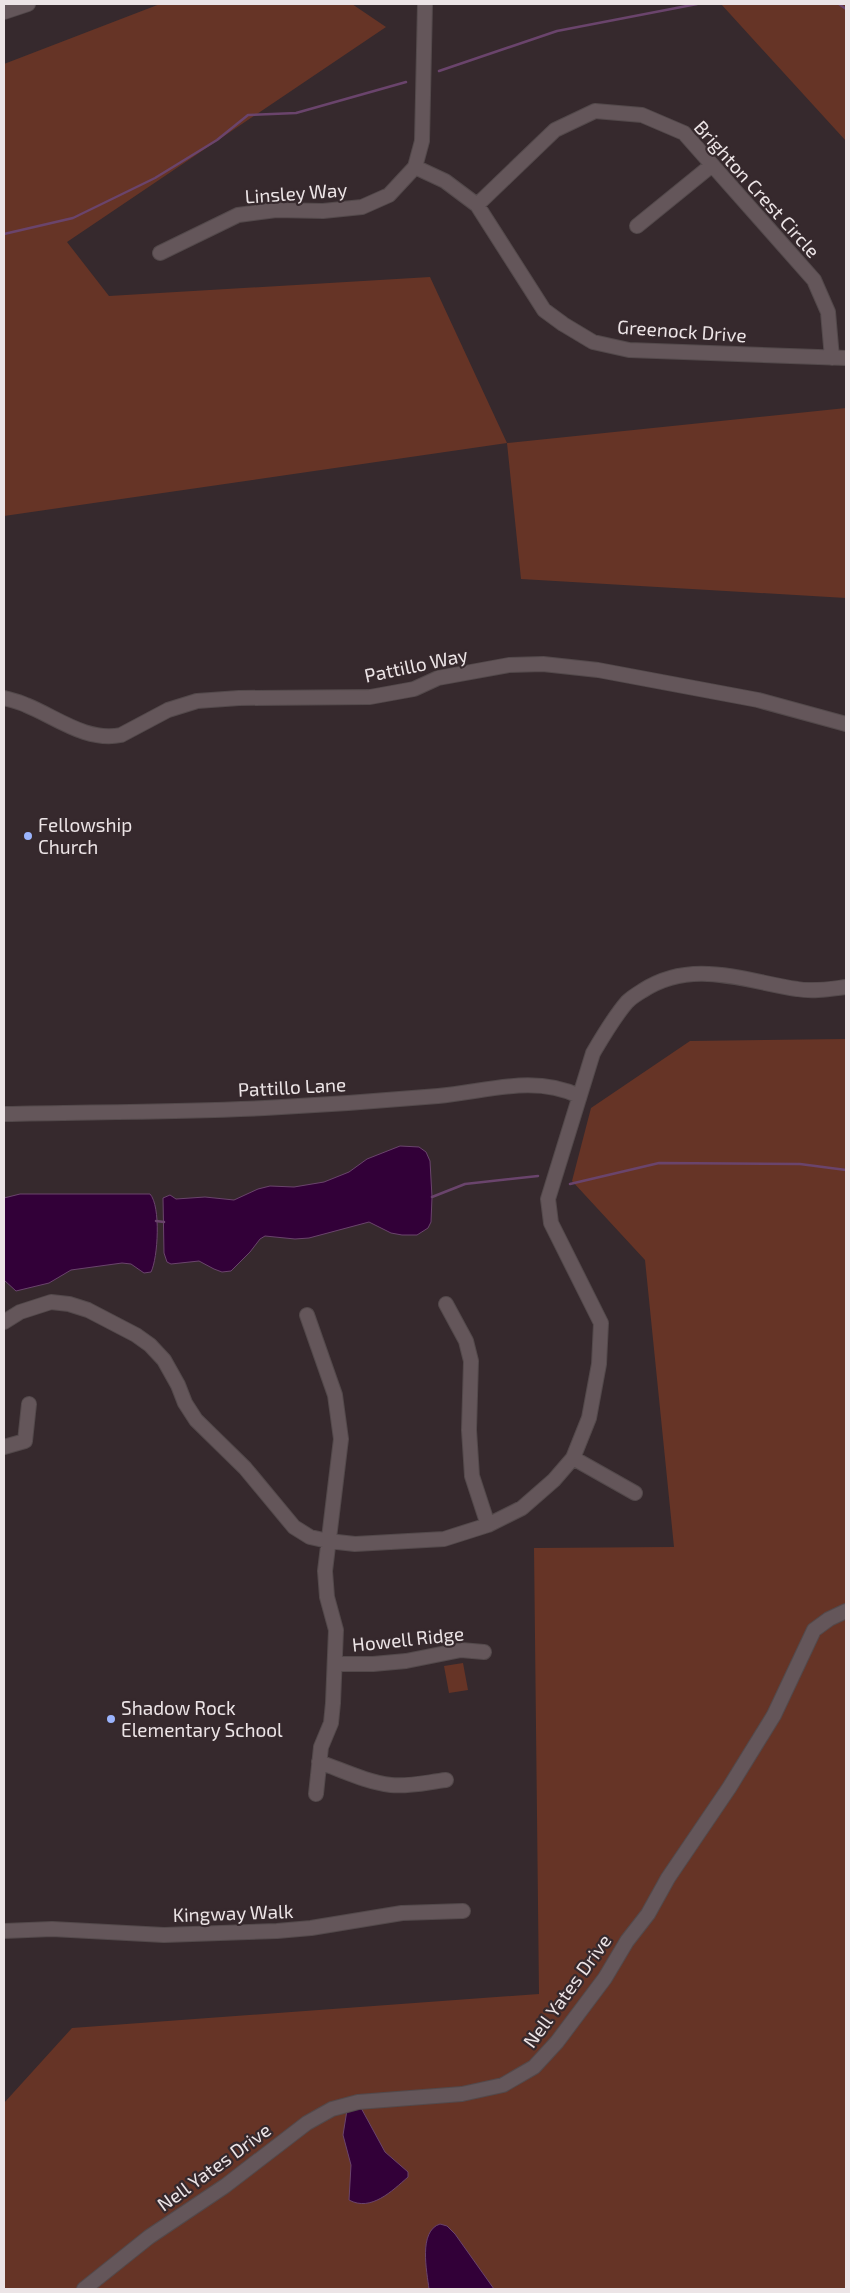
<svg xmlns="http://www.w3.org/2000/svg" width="850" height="2293" font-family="'Exo 2',sans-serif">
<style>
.green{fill:#663426}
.water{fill:#320038;stroke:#6a446c}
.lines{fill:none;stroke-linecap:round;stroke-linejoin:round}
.stream{stroke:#6a446c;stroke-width:2.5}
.minor-casing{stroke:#53494b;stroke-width:16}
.minor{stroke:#64565a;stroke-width:14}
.poi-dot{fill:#9bb4fd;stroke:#36292d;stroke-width:2}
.labels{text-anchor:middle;stroke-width:4.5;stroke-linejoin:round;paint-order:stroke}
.street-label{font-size:19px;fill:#ece4e6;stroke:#36292d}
.poi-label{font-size:19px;fill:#ece4e6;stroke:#36292d;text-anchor:start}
</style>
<rect width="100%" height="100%" fill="#36292d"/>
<path class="green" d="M160,4H352L386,27L67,242L109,296L430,277L507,443L846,408V598L521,579L507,443L4,516V64Z
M721,4H846V141Z
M846,1039V2289H4V2103L72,2028L539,1994L534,1548L674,1547L645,1260L572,1181L591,1108L690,1041Z
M463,1663L468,1690L449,1693L444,1666Z"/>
<path class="water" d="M400,1146L419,1147L426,1152L430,1161L432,1197L431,1222L428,1228L417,1235H402L391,1233L369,1222L309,1238L295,1239L265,1236L260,1239L250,1252L231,1271L222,1272L214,1269L199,1261L171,1264L167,1262L164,1253L163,1198L170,1195L176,1199L205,1197L234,1200L258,1189L270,1186L294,1187L324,1182L349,1172L367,1159Z
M20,1194H150C161,1206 158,1258 151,1272L144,1273L131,1264L122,1263L71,1270L49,1283L16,1291L4,1280V1198Z
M360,2106L385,2152L408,2172V2177C392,2191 371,2212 349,2200L351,2165L343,2135L347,2110Z
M440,2224L447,2226L455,2234L494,2289H429C427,2272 418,2231 440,2224Z"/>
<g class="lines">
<path class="stream" d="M839,4L846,9
M439,71L557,31L697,4
M4,234L73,218L155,178L217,140L248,115L296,113L406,82
M570,1184L659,1163L800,1164L846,1170
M432,1197L465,1184L538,1176
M156,1221L164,1222"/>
<defs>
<path id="minor" d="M4,12L28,4
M415,167L445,181L477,205L544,310L563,324L593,342L629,350L846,358
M477,205L555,130L595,111L642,115L684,133L814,280L828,312L832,358
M637,226L712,165
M160,253L238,215L276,210L323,211L362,207L389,195L415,167L422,141L425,4
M4,698C11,700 19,702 26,705C56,717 86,742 121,735L168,710L197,701L239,698L370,697L414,689L438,678L509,665L543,664L598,670L758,700L846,724
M4,1114C91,1112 178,1112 265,1108C322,1105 380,1101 438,1096C486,1092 533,1074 579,1096
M446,1304L466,1341L471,1361L469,1430L472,1476L488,1525
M307,1315L335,1395L341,1439L325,1571L327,1597L336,1630L333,1703L331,1723L321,1747L316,1794
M4,1322L20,1312L51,1302L69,1304L88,1310L136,1335L150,1345L164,1360L178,1385L185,1403L196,1420L245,1468L294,1527L310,1537L328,1541L355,1544L444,1539L488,1525L522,1508L554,1480L573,1458L589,1418L599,1364L601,1323L551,1223L548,1199L593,1053C603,1036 614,1017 627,1002C631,998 637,994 642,991C692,958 744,981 797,989C813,992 830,989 846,987
M4,1447L25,1441L29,1404
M573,1458L635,1493
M336,1664H373L406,1661L461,1650L484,1652
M319,1762C342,1770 366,1782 391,1785C409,1787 428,1782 446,1780
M4,1931L52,1929L164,1935L277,1931L311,1928L402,1913L463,1911
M84,2289L149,2237L225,2186L307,2123L332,2109L358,2102L462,2094L503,2085L534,2067L557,2042L605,1978L627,1941L648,1914L668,1878L729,1788L774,1715L814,1630L829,1619L846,1611"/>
</defs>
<use href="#minor" class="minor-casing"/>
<use href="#minor" class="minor"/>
</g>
<g class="poi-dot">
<circle cx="28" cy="836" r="5"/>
<circle cx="111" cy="1719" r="5"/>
</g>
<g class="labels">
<g class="street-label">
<text transform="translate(757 189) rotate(48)" y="7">Brighton Crest Circle</text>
<text transform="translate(296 193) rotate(-4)" y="7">Linsley Way</text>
<text transform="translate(682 331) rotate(4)" y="7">Greenock Drive</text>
<text transform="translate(416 665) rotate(-12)" y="7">Pattillo Way</text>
<text transform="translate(292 1087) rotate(-3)" y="7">Pattillo Lane</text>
<text transform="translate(408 1639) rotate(-6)" y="7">Howell Ridge</text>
<text transform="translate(233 1913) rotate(-2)" y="7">Kingway Walk</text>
<text transform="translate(567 1991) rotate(-54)" y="7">Nell Yates Drive</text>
<text transform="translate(214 2167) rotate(-36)" y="7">Nell Yates Drive</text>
</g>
<g class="poi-label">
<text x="38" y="832">Fellowship<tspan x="38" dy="22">Church</tspan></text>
<text x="121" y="1715">Shadow Rock<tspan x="121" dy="22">Elementary School</tspan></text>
</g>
</g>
<rect width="850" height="2293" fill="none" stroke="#ece4e6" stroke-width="10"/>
</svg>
